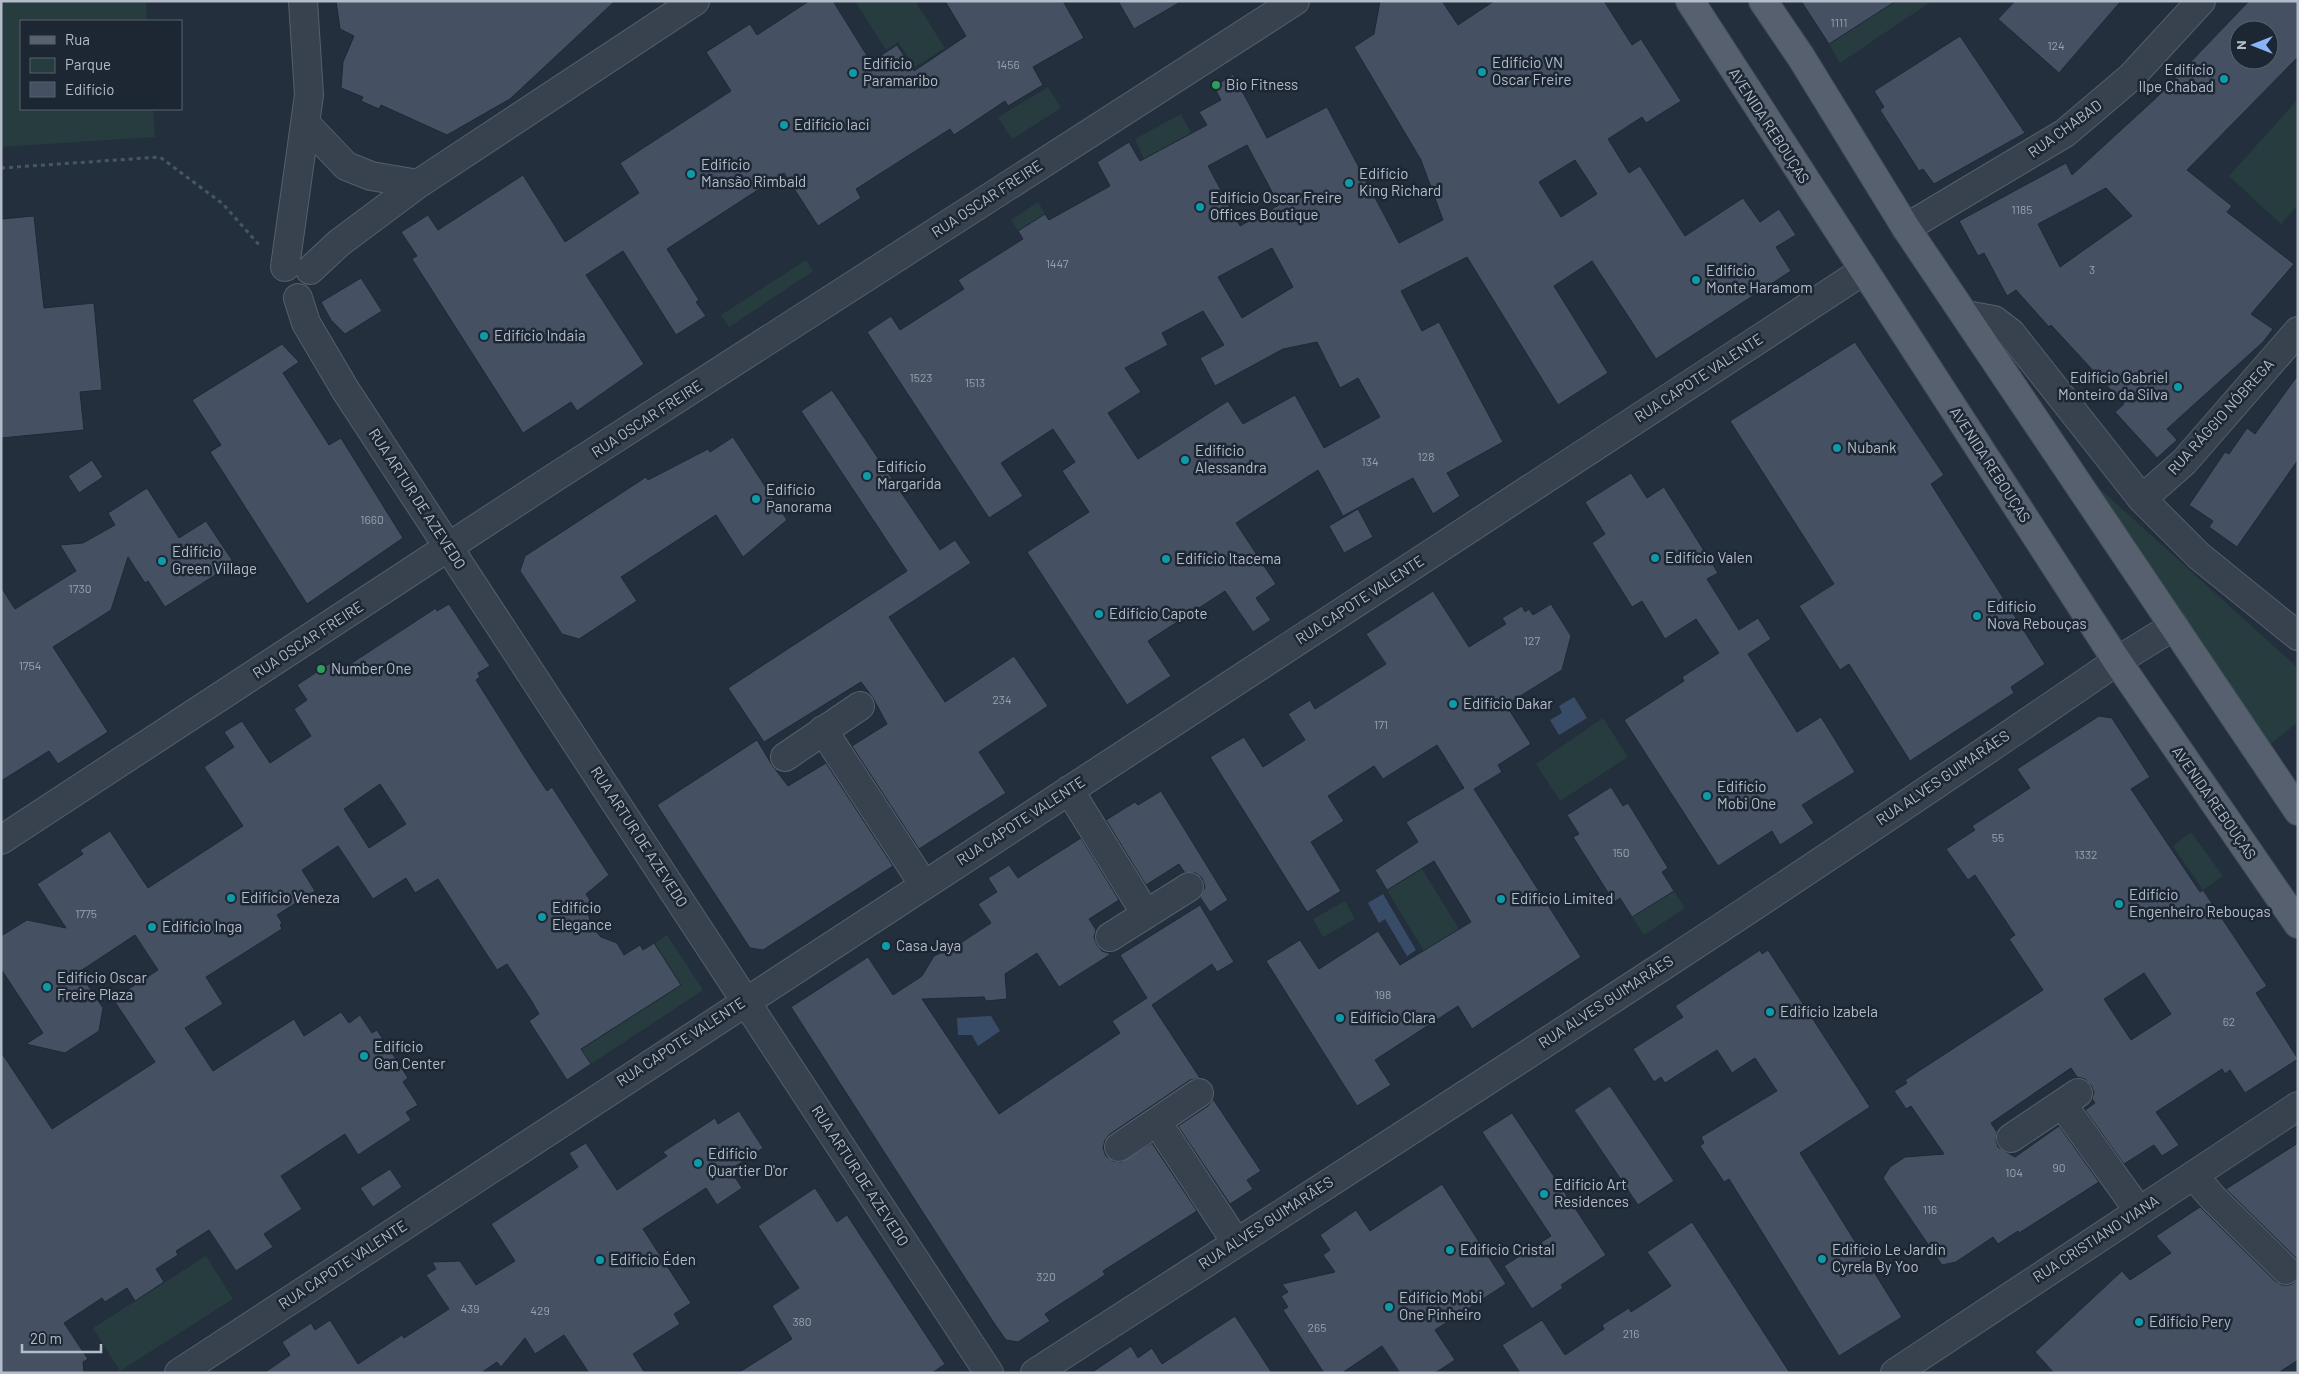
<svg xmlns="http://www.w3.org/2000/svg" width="2299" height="1374" font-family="Barlow,sans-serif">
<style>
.green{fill:#263c3f}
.water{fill:#394c67}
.building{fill:#455162;stroke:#1f2835;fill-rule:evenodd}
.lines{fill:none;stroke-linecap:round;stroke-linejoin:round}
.minor-casing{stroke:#565f6c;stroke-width:30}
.major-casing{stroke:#414a57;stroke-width:30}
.path{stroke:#44595c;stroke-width:3;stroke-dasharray:4 4;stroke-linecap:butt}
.minor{stroke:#38414e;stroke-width:28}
.major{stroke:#56606e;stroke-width:28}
.culture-dot{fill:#0f9aa8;stroke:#1d2633;stroke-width:2}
.leisure-dot{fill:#2e9e5b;stroke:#1d2633;stroke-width:2}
.labels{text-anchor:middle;stroke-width:5;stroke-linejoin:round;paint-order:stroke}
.number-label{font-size:12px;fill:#98a1af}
.poi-label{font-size:15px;fill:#b4bcc9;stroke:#1d2633;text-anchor:start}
.street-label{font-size:15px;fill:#b4bcc9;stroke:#1d2633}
</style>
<rect width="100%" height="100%" fill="#242f3e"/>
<path class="green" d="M1,1H146L147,21H21V109H153L155,137L1,147Z
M855,1H915L945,48L915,67L898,42L886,50Z
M1896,1H1932L1840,63L1829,44Z
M1048,87L1061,108L1012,139L998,117Z
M2298,99V205L2281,224L2229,176Z
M1181,114L1191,133L1144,159L1135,139Z
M1038,202L1045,214L1018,231L1011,220Z
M806,260L813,271L729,327L721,315Z
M2078,469L2298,668V722L2264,749Z
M1603,718L1628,757L1560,801L1536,764Z
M2191,832L2223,876L2203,890L2173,846Z
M1422,869L1459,929L1424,951L1387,890Z
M1674,891L1685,908L1644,935L1632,917Z
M1345,901L1355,919L1323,937L1313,919Z
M667,935L703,990L591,1064L581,1049L681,985L654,944Z
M206,1256L233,1299L120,1371L93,1328Z"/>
<path class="water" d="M1574,697L1587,718L1559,735L1550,720L1562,713L1559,706Z
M1383,894L1416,950L1407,956L1385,919L1379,923L1368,903Z
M991,1016L1000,1031L978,1046L972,1035H958L957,1018Z"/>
<path class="building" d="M336,1H615L510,99L447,135L381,105L379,109L361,101L363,97L341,88L343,62L354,36L340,29Z
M809,1H833L871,62L897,45L914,71L966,36L945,1H1063L1084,38L1033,67L1043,85L1008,106L1005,101L954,135L950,129L856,189L861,198L818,226L784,173L667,249L699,300L696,302L706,316L676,335L623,251L586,275L644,364L577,411L571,402L523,433L412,259L417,256L401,232L428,215L438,230L523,175L565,242L639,193L620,163L731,91L706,52L750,24L757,35Z
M1118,1H1182L1134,29Z
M1380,1H1442L1458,25L1494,1H1604L1632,45L1641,39L1681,101L1646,123L1642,117L1608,139L1629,173L1640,166L1685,236L1743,198L1760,222L1779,209L1796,235L1776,247L1791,271L1656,359L1592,261L1554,286L1608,373L1558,405L1467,257L1401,291L1422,331L1439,322L1503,442L1447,473L1460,496L1433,514L1413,478L1343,516L1318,470L1236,523L1276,584L1256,598L1271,620L1253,632L1225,591L1148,641L1171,676L1127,705L1027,552L1089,512L1062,471L1075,462L1053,429L1001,463L1023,496L989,518L867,332L891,316L900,330L964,289L958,280L1023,239L1018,231L1045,214L1049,220L1110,186L1097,162L1129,142L1140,161L1207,125L1199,112L1221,100L1214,87L1233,74L1267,138L1327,107L1399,243L1443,220L1421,160L1354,47L1374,34ZM1247,145L1279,205L1240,226L1208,166ZM1575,160L1597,194L1561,217L1539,182ZM1272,248L1293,287L1242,318L1218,277ZM1203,311L1224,345L1200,358L1215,386L1283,349L1317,342L1340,388L1358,378L1380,417L1324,448L1295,395L1243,424L1228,401L1138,459L1108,413L1141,392L1125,368L1168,345L1162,333Z
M1801,1H1896L1829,44Z
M2015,1H2121L2059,73L1998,19Z
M2249,1H2298V57L2187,170L2232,206L2227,212L2294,264L2251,314L2273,329L2263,342L2167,429L2177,440L2157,458L2115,412L2124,404L2051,325L2049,327L2016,290L2007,296L1984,253L1978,256L1959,221L2066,163L2072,175L2156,98ZM2239,30H2269V60H2239ZM2106,188L2132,216L2060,267L2038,224Z
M1960,36L2025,133L1934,184L1923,169L1919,171L1880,110L1884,107L1874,91Z
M34,216L44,308L94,303L102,390L80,392L84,430L1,438V219Z
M361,278L382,311L345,334L331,320L321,302Z
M1855,342L1944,475L1931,484L2045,664L2011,687L2014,693L1910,761L1849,664L1840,670L1799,606L1834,584L1730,421Z
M282,344L299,362L283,373L329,445L341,438L403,538L307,604L210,452L221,445L192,400Z
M2298,375V460L2237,547L2209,527L2213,521L2189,505L2225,452L2229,454L2247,428L2255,434Z
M832,390L940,550L955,540L971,563L889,617L945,702L1014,656L1048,706L979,752L1006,793L919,849L852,746L887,724L873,698L861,682L764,742L728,688L907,571L801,411Z
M733,437L787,520L743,557L716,515L621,577L637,601L579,639L562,634L520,571L525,556L646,477L648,480L708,449L710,452Z
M92,460L103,477L79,493L68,476Z
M1631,473L1647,498L1664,487L1718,573L1707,579L1739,630L1758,618L1771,639L1748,654L1797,732L1821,717L1855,772L1802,805L1814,823L1780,845L1772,831L1718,866L1624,720L1684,681L1682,677L1719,653L1696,619L1665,639L1642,601L1632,607L1592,543L1605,534L1585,502Z
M147,488L179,538L206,521L234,563L165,607L148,581L145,583L128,557L111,610L53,647L108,732L58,764L49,751L1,781V587L15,609L76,571L60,545L83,543L115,525L108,513Z
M1358,509L1373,537L1344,553L1329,526Z
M1433,591L1469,647L1506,624L1502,618L1522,606L1525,612L1529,609L1533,615L1551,604L1571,636L1562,670L1506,705L1531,744L1498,765L1502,772L1474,789L1581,957L1472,1029L1458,1006L1375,1060L1391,1085L1357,1106L1266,961L1300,940L1319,969L1378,931L1400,965L1471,922L1434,861L1387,890L1375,870L1418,842L1406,822L1464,788L1437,745L1383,779L1374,766L1328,796L1344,821L1311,842L1341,891L1307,912L1210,757L1244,737L1263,767L1305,740L1288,714L1310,700L1315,709L1386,664L1366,634Z
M449,604L490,666L478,673L480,677L476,680L531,767L547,791L552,787L609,875L586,894L590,900L588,913L592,927L601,937L617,943L624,955L640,945L643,950L654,943L681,985L581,1049L591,1064L567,1080L529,1021L539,1014L531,1000L507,964L497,970L438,879L415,893L406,878L373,899L338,846L302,870L315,891L277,915L282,923L280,925L282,929L206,977L223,1004L185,1028L213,1071L294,1019L304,1036L341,1012L349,1023L360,1015L372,1033L377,1030L408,1078L403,1082L418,1105L406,1112L411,1120L358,1155L345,1134L281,1176L302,1209L264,1234L273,1247L236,1271L209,1230L176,1251L178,1255L156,1269L164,1282L135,1301L127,1288L105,1302L102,1298L64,1323L88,1359L83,1362L84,1373H1V1052L52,1129L155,1062L113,999L158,970L135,935L79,972L103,1008L99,1031L65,1053L26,1044L43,1033L1,969V936L27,920L66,928L37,884L83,854L80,850L110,831L148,888L243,826L204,767L234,747L224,732L242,721L270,763L311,736L294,709L307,700L297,685L332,662L338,672L436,608L437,611ZM380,784L406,824L369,848L344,809Z
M2099,716L2112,718L2150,777L2131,789L2200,892L2203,890L2267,986L2256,993L2298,1059L2245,1093L2230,1070L2225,1074L2222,1069L2156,1112L2179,1145L2162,1156L2154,1145L2124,1164L2085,1110L2095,1103L2092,1099L2094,1092L2091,1085L2085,1079L2077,1077L2071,1068L1991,1123L1997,1132L1996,1140L1998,1147L2015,1157L2059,1126L2099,1182L2019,1233L2018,1231L1998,1244L1993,1237L1956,1262L1942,1265L1883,1178L1890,1167L1905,1157L1944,1154L1911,1106L1906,1109L1894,1091L1907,1083L1905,1080L2043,990L2009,939L2015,935L1975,875L1968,880L1946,849L1975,830L1972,826L2030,788L2017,769ZM2144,973L2171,1014L2131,1040L2104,999Z
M757,740L772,765L788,786L826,763L893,866L763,950L750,948L657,805Z
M1611,787L1623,806L1628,803L1668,868L1662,872L1674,891L1632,917L1620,898L1614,902L1573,837L1579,834L1567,815Z
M1161,791L1228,900L1210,912L1200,897L1205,887L1202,878L1196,873H1185L1179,864L1146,885L1106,820L1135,802L1138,805Z
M1081,838L1119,900L1089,919L1096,930L1094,937L1097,945L1102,951L1111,954L1059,987L1037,953L1005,974L1007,999L986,1001L984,997L922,999L999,1114L1120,1033L1112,1021L1147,998L1120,955L1200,905L1234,962L1217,972L1212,964L1152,1005L1200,1078L1190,1080L1110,1134L1105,1140L1103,1148L1106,1156L1113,1161L1121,1162L1152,1143L1197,1211L1103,1271L1105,1275L1045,1314L1050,1321L1018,1342L1006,1340L994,1323L791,1007L868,957L893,995L922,976L934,956L956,946L991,923L978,904L997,892L988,878L1009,865L1018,878Z
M1760,950L1762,954L1768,950L1870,1107L1800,1153L1902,1317L1839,1356L1729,1179L1724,1182L1700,1146L1704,1143L1701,1137L1777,1091L1755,1058L1732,1073L1717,1050L1665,1083L1661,1077L1654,1082L1633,1049L1683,1017L1675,1006Z
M1610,1086L1674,1181L1638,1205L1574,1110Z
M1213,1099L1261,1171L1247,1180L1253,1189L1230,1204L1178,1126L1208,1106Z
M739,1111L763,1148L730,1170L742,1188L717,1205L706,1188L643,1229L691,1303L674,1314L680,1324L633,1354L645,1373H589L564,1335L535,1354L525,1338L501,1367L497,1362L481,1373H264L290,1355L282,1342L311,1323L315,1330L330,1320L358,1364L402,1335L404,1338L449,1309L426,1275L436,1269L432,1262L460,1261L476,1285L515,1261L491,1224L578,1167L569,1153L586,1143L617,1190L667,1156L663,1152L715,1118L718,1124Z
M1512,1113L1606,1255L1561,1285L1563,1288L1532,1309L1504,1266L1551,1236L1482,1132Z
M2298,1143V1260L2226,1189Z
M390,1169L402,1187L373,1207L360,1188Z
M1442,1184L1506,1284L1435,1330L1455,1360L1435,1373H1400L1382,1346L1342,1373H1324L1283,1310L1288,1307L1281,1296L1288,1292L1282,1284L1335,1272L1323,1255L1330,1250L1320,1235L1356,1210L1370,1231Z
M815,1188L837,1222L847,1215L945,1364L932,1373H738L792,1339L772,1306L799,1288L758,1226Z
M2200,1207L2275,1281L2282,1285H2290L2298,1280V1360L2278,1373H2054L2035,1352L2122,1271L2130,1280L2171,1253L2156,1236Z
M1692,1222L1790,1373H1520L1502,1345L1542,1320L1565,1355L1604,1329L1602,1325L1629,1308L1631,1312L1671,1286L1647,1252Z
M1235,1316L1272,1373H1091L1131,1346L1138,1358L1152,1348L1162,1364Z"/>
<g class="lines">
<defs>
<path id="minor" d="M306,124L346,166L371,176L418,184
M1906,228L2065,133L2131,77L2201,1
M285,267L309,95L303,1
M310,270L339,243L418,184L695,1
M298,298L306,323L346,391L989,1373
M1966,315L1994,320L2011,333L2142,499L2199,556L2298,636
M2142,499L2184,462L2298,331
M823,730L924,885
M785,757L860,706
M1069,790L1146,914
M1,840L546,483L1295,1
M1110,937L1189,887
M2062,1104L2139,1211
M1157,1122L1236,1242
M2011,1138L2078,1093
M1119,1147L1199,1093
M2194,1176L2213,1198L2286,1270
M179,1373L1863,271
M1035,1373C1397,1139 1762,906 2117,661L2174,626
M1895,1373L2298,1106"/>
<path id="major" d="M1690,1L2117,661L2298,924
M1763,1L1801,57L1906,228L2298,811"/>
</defs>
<use href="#minor" class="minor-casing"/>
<use href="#major" class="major-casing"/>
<path class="path" d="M1,168L160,157L223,204L260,246"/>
<use href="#minor" class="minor"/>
<use href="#major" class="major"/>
</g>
<g class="culture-dot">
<circle cx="1482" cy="72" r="5"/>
<circle cx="853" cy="73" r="5"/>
<circle cx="2224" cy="79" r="5"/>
<circle cx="784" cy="125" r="5"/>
<circle cx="691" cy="174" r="5"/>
<circle cx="1349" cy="183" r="5"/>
<circle cx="1200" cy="207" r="5"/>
<circle cx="1696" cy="280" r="5"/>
<circle cx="484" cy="336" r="5"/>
<circle cx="2178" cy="387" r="5"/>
<circle cx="1837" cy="448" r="5"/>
<circle cx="1185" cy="460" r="5"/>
<circle cx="867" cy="476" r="5"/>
<circle cx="756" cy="499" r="5"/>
<circle cx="1655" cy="558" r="5"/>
<circle cx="1166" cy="559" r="5"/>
<circle cx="162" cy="561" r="5"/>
<circle cx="1099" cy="614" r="5"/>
<circle cx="1977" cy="616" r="5"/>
<circle cx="1453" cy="704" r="5"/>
<circle cx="1707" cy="796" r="5"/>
<circle cx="231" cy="898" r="5"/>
<circle cx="1501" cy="899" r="5"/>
<circle cx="2119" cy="904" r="5"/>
<circle cx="542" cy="917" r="5"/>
<circle cx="152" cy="927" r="5"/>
<circle cx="886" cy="946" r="5"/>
<circle cx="47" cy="987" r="5"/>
<circle cx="1770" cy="1012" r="5"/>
<circle cx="1340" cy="1018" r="5"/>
<circle cx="364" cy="1056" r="5"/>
<circle cx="698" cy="1163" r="5"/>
<circle cx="1544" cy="1194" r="5"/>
<circle cx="1450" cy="1250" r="5"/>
<circle cx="1822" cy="1259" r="5"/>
<circle cx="600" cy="1260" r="5"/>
<circle cx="1389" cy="1307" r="5"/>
<circle cx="2139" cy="1322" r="5"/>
</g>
<g class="leisure-dot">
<circle cx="1216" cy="85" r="5"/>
<circle cx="321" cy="669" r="5"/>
</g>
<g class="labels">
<g class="number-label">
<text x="1839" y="27">1111</text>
<text x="2056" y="50">124</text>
<text x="1008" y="69">1456</text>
<text x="2022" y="214">1185</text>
<text x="1057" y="268">1447</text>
<text x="2092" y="274">3</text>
<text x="921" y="382">1523</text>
<text x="975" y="387">1513</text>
<text x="1426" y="461">128</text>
<text x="1370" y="466">134</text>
<text x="372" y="524">1660</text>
<text x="80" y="593">1730</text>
<text x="1532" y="645">127</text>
<text x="30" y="670">1754</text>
<text x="1002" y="704">234</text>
<text x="1381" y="729">171</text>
<text x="1998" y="842">55</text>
<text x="1621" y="857">150</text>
<text x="2086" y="859">1332</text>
<text x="86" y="918">1775</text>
<text x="1383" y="999">198</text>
<text x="2229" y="1026">62</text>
<text x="2059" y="1172">90</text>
<text x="2014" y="1177">104</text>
<text x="1930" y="1214">116</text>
<text x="1046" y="1281">320</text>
<text x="470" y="1313">439</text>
<text x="540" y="1315">429</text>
<text x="802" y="1326">380</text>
<text x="1317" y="1332">265</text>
<text x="1631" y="1338">216</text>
</g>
<g class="poi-label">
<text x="1492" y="68">Edifício VN<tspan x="1492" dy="17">Oscar Freire</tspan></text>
<text x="863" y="69">Edifício<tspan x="863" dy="17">Paramaribo</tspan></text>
<text x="2214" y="75" text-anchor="end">Edifício<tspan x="2214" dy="17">Ilpe Chabad</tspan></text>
<text x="1226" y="90">Bio Fitness</text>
<text x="794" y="130">Edifício Iaci</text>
<text x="701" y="170">Edifício<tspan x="701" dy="17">Mansão Rimbald</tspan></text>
<text x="1359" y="179">Edifício<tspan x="1359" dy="17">King Richard</tspan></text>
<text x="1210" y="203">Edifício Oscar Freire<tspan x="1210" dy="17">Offices Boutique</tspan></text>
<text x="1706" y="276">Edifício<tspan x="1706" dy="17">Monte Haramom</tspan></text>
<text x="494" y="341">Edifício Indaia</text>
<text x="2168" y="383" text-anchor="end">Edifício Gabriel<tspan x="2168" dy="17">Monteiro da Silva</tspan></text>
<text x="1847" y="453">Nubank</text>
<text x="1195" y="456">Edifício<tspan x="1195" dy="17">Alessandra</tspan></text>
<text x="877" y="472">Edifício<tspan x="877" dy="17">Margarida</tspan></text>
<text x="766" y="495">Edifício<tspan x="766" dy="17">Panorama</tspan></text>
<text x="172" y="557">Edifício<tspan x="172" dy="17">Green Village</tspan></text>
<text x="1665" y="563">Edifício Valen</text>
<text x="1176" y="564">Edifício Itacema</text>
<text x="1987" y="612">Edifício<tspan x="1987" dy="17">Nova Rebouças</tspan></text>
<text x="1109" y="619">Edifício Capote</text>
<text x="331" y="674">Number One</text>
<text x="1463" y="709">Edifício Dakar</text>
<text x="1717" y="792">Edifício<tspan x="1717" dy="17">Mobi One</tspan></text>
<text x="2129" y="900">Edifício<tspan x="2129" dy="17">Engenheiro Rebouças</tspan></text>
<text x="241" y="903">Edifício Veneza</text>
<text x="1511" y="904">Edifício Limited</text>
<text x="552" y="913">Edifício<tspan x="552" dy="17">Elegance</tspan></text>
<text x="162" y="932">Edifício Inga</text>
<text x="896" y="951">Casa Jaya</text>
<text x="57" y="983">Edifício Oscar<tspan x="57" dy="17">Freire Plaza</tspan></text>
<text x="1780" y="1017">Edifício Izabela</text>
<text x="1350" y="1023">Edifício Clara</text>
<text x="374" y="1052">Edifício<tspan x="374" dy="17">Gan Center</tspan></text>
<text x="708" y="1159">Edifício<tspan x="708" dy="17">Quartier D'or</tspan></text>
<text x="1554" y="1190">Edifício Art<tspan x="1554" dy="17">Residences</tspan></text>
<text x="1460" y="1255">Edifício Cristal</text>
<text x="1832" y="1255">Edifício Le Jardin<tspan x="1832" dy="17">Cyrela By Yoo</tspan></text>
<text x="610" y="1265">Edifício Éden</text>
<text x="1399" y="1303">Edifício Mobi<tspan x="1399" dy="17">One Pinheiro</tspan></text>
<text x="2149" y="1327">Edifício Pery</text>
</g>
<g class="street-label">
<text transform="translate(1769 126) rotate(57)" y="5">AVENIDA REBOUÇAS</text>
<text transform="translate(2065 129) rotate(-36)" y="5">RUA CHABAD</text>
<text transform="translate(987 199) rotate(-33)" y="5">RUA OSCAR FREIRE</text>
<text transform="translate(1699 378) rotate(-33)" y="5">RUA CAPOTE VALENTE</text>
<text transform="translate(2221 417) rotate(-48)" y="5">RUA RÁGGIO NÓBREGA</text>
<text transform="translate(647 419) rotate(-33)" y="5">RUA OSCAR FREIRE</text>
<text transform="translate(1990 465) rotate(57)" y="5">AVENIDA REBOUÇAS</text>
<text transform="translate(417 499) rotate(57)" y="5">RUA ARTUR DE AZEVEDO</text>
<text transform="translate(1360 600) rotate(-33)" y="5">RUA CAPOTE VALENTE</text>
<text transform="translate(308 640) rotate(-33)" y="5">RUA OSCAR FREIRE</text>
<text transform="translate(1943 778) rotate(-34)" y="5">RUA ALVES GUIMARÃES</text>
<text transform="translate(2214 803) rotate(55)" y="5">AVENIDA REBOUÇAS</text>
<text transform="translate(1021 821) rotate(-33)" y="5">RUA CAPOTE VALENTE</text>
<text transform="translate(639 837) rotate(57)" y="5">RUA ARTUR DE AZEVEDO</text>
<text transform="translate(1606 1002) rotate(-33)" y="5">RUA ALVES GUIMARÃES</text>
<text transform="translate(681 1042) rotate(-33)" y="5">RUA CAPOTE VALENTE</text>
<text transform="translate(860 1176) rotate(57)" y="5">RUA ARTUR DE AZEVEDO</text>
<text transform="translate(1266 1223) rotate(-33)" y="5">RUA ALVES GUIMARÃES</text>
<text transform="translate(2096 1239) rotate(-33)" y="5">RUA CRISTIANO VIANA</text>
<text transform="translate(343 1265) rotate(-33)" y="5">RUA CAPOTE VALENTE</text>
</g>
</g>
<rect width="2299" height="1374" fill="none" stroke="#b4bcc9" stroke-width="5"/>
<rect x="20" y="20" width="162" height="90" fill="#1d2633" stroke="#59626f"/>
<rect x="30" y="36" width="25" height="8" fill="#56606e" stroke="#59626f"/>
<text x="65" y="45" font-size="15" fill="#b4bcc9">Rua</text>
<rect x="30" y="58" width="25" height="15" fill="#263c3f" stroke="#59626f"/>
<text x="65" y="70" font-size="15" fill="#b4bcc9">Parque</text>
<rect x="30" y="82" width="25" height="15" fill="#455162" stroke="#59626f"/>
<text x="65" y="95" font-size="15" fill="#b4bcc9">Edifício</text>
<g transform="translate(2254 45) rotate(270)"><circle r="24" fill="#1d2633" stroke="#59626f"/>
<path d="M0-4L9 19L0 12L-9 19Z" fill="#8ab4f8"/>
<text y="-8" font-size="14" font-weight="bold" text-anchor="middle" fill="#b4bcc9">N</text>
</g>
<path d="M22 1344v8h79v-8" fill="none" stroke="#b4bcc9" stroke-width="2.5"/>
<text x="30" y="1344" font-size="15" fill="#b4bcc9" stroke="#1d2633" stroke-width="4" paint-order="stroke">20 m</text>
</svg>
